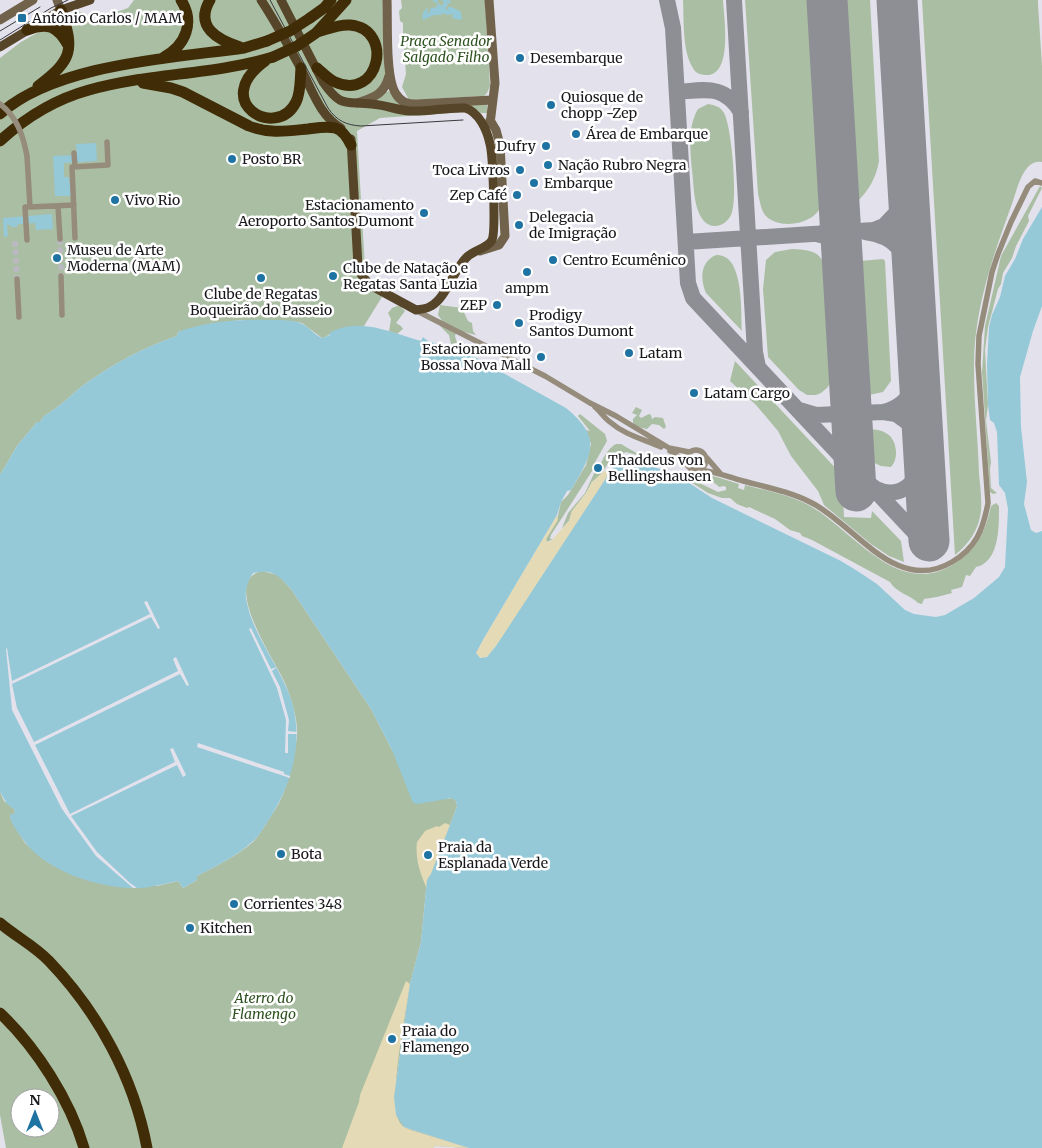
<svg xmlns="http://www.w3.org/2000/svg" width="1042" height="1148" font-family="Merriweather,serif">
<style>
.green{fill:#aabea3;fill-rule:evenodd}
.sand{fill:#e4dab5}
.water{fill:#95c9d8}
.pier{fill:#e3e2ec}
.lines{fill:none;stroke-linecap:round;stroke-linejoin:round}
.taxiway{stroke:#8e8e95;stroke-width:16}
.runway{stroke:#8e8e95;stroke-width:41}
.street-tunnel{stroke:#bab9c2;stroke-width:5.5;stroke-dasharray:5.5 3;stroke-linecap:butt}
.street{stroke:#968c7c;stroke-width:5.5}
.secondary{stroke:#71624b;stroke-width:9}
.primary{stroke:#564528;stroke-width:9}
.highway{stroke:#402c07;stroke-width:11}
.tram{stroke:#3a393e;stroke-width:1}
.street-bridge{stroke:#968c7c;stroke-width:5.5}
.highway-bridge{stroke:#402c07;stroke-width:11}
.poi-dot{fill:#1f73a3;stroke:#fff;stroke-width:2}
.labels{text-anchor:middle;stroke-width:5;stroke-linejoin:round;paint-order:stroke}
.poi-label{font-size:14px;fill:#18171b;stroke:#fff;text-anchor:start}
.park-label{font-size:14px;font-style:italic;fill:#2e5220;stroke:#fff}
</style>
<rect width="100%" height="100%" fill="#e3e2ec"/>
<path class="green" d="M134,0H385L387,92L389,91L397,101L487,104V113H481L474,108L464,111V112L380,118L357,131L365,268L372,282L382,297L364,326L339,329L325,337L322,338L302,323L292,321L241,320L209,324L178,332L177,336C142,348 111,365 81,387C69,397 58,408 44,416L40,422H37L17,446L0,475V58L21,42L76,11L84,13L90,21L128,8Z
M401,0H485L490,86L487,93L484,96L409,100L402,87L406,74L404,48L401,44L403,36V23L400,21L399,11L402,8Z
M683,0H723C724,17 733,76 706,75C701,75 695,73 693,68C682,52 684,19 683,0Z
M745,0H809L822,201C820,224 780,231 766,216C761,211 760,201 758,194Z
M844,0H870L879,161C876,178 869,190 857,202Z
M922,0H1038V4L1042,66V162C1024,158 1017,189 1013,201C993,256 973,311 974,370C974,404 978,439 979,473C980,485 982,498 981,511C979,529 969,544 955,555Z
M708,104C715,105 721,107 724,113C732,128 738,200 731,215C728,221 723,225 716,226C696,227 694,194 693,180C691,158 686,129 698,109Z
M1040,186L1042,188L1028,216L1029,221L1016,246L1012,258L1003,273L1001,284L998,289L988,327L985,350L988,405L986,420L991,462L990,469L991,488L997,493L993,494L990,492L982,372L985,326L1001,256Z
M792,249C811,250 822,251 826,271L832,378L828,387L821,393L816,395H807L799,390L768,357L763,289L766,260L775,252Z
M716,255C744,253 741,311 742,331L706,293C700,279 700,262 716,255Z
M883,259L885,261L891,381L883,392L869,395L867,394L859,262L860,261Z
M440,305L462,308L468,321L472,323L473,331L476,335L464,332L456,333L455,336L457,343L451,344L449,335L440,326L443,322L438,315Z
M397,306H400L405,311L396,323L401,326L403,329L397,334L389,331L391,319L388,313L392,308Z
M735,361L842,475L844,517L871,518L872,511L901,541L904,562L889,556L871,544L824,505L818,491L791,456L778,431L756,405L730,381Z
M636,407L642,410L639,416L641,418L649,414L651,415L652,419L655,417L663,418L666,427L664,429L659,425L652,424L647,429C641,428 637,427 633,423V419L637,415L632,413Z
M580,414L605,434L607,441L594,464V468L551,535L550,539H553L547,542L546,539L557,520L561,502L568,495L586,465L591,444L586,430L590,431L578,416Z
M866,429C882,429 895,433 896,452C896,458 895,462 891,467L881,466L868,460Z
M616,444H621L638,454L637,455L626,452L611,459L601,474L592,482L586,493L572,511L569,521L562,528L568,513L585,493L596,469L600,468C601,460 609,447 616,444Z
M683,475L718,492L726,490V487L724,486L719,487C711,478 706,482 696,477L710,475L739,484L738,488L744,490L745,485C767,491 791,495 810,506C853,530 898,600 954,564C978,549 985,532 991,506L996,503L999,506C999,525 1000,562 976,567L970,576L966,575L962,587L951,590L952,593C942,596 933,598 924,599L922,604L918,603C911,595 896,593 890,582L812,540L802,536L800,533L790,530L775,519L749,507L747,508L737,504L730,498H722L708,493L683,477Z
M262,571L278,575L291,589L371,709L392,750L447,799L453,798L456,801L457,806L455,812L431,874L427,880L421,942L410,984L394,1097L404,1127L469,1148L436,1146L432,1148H6L0,1115V792L4,801L14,809L15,813L10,818L25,843L35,852L51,864L83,879L157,886L178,881L183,888L197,880V876C216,866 237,856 253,842C258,837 262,830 266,824C272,814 279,805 283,794C288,783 289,769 292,757C294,750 297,742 297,735C298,718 291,698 285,683C276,662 219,580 262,571ZM20,1098H50V1128H20Z"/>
<path class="sand" d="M607,469H612L510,627L489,655L484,658L478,657L476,653L484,638L557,515L558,520L546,539L547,542L551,541L569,521L572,511L586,493L592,482Z
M445,823L450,825L431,874L427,880V889C420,873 415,859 417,842L425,831L437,826L439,827Z
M406,981L410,984C406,1013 388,1098 399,1121C401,1126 406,1128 411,1130L469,1148L436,1146L432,1148H342L359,1102L360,1095Z"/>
<path class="water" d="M432,0H438L437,3L442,6L444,3L442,0H450L451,5L447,1L448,5L445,8L448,10V7H451L460,11L462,17L461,20L452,18L453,16L452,14L447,15L443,13L441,15H434L423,20C421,14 424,11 428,7L427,12L429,13L431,8L437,7V4Z
M96,143L97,161L64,163V177H69L71,196H55L53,156L77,155L76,144Z
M1042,207V306L1033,331L1020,377L1021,427L1027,482L1024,504L1031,530L1036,533L1042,531V1148H469L404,1127L396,1115L394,1097L410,984L421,942L427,880L431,874L455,812L457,806L456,801L452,798L418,804L413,803L392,750L371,709L291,589C278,575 273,569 253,573C248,580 245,590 246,598C251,633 281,667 292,702C304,744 291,786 268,821C263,828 259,837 252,842C237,856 216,866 197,876V880L183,888L178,881C163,884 147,889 132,888C95,887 43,870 22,838C18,832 10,823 10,815L15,813L14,809L7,804L0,792V475L17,446L37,422H40L44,416C58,408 69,397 81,387C111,365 142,348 177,336L178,332C208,321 241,319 273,320C282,320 292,320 300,323C309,326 314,335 322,338L330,335L329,333C359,316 392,333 421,341L423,337L428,341L471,355L566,408C603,438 592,454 571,490L567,491L561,502L557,515L484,638L476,653L480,658L487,657L496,646L612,469L621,459L629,457L680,477L712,498L841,561L859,572L877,584L905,610L914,614L936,617L945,615L974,598L999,577L1005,567L1008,509L1005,493L999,485L997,432L994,423L990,420L988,405L987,364L989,327L992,315L1000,297L1005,276L1015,259L1023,239Z
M52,214L53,229L36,230L35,223L18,224L17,227H11L10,225H7L8,236L4,237L3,218Z"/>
<path class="pier" d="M147,601L160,628L158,629L151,617L12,684L17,708L34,742L178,671L173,659L176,657L189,685L187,686L180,674L35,745L70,814L175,762L170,749L173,748L186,775L183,777L177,765L71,816L97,852L130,883L137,888H133L96,856L62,809L12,710L6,649L7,648L12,681L150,614L144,602Z
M251,628L271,669L277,667L272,671L280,687L289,720L288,731L297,732V734H288V753H285L286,720L277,688L249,629Z
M198,743L284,772V774L290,776V778L197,747Z"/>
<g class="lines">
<path class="taxiway" d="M667,0L673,28L688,283L693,298L855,471C862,478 868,484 876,489C901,501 920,480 923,458
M734,0L755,352L758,367
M677,92C705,90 724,84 741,112
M865,232C897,236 908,254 913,284
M819,234C832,230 836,222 839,209
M820,235C834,236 838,247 842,259
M686,242L874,230L884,226L901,208L903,204L907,184
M799,410L816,415L883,412L896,414L910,424L922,442
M883,412C904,407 913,394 918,374
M835,415C846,408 849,398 849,385
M872,487L918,536L924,537L928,532"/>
<path class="runway" d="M827,0L856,491
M897,0L929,541"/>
<path class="street-tunnel" d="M60,239L61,276
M15,241L17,279"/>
<path class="street" d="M74,153L75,167
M27,156L30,207L74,205
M58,206L60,239
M75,238L72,167L108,165L107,142
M27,240L25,207H30
M61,276L62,315
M17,279L19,317
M417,311L545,376L590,403L616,416L669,448L689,452
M595,407C601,412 604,418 610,422C625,435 643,439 661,447
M686 460a10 10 0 1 1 20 0a10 10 0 1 1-20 0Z
M670,451L678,456L687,465
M707,458L720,473
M699,470C715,471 728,477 743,481C766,487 791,492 812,503C855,525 896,595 952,562C976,548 983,530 988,503L978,364L979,336L992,272L998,254L1011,222L1028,187L1035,181L1042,183"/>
<path class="secondary" d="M57,0L61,10
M387,0C388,22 385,78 396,94C401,102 407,104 416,104L492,100
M489,0L495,83L490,124
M0,20L33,0
M357,103C374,97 384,95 389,76
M480,251L499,245L505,236L500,145L496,130L490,120"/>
<path class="primary" d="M261,0C275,21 288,45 300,67C312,89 319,115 341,128
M281,0L323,82C341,108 345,101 372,104C385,105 397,110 410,111C428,112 447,107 465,108C479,112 487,130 490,144C493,155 496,232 492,240C488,248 474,250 467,257C454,269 446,298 431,306C427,309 421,309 416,310L370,285L362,276L358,266L351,139
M0,47L61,10L90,0"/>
<path class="highway" d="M210,0C194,27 218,40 240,47
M310,18L324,8L331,0
M27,30C48,22 57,26 68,45
M317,32C328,29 339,24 350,25C395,29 379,102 335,82C328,79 323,73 317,68
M317,32L346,0
M164,57C186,45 195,22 181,0
M265,61C209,102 277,141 296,102C301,92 300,79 301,68
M143,83L171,88L183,92L249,126C269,134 287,131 308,129C316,128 327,126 335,128C343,130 348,139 351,145
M38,86C72,60 75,51 61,10
M0,114C55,64 173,58 244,48L267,41
M0,141C25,118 56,99 89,90C149,73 213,75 273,57
M0,923C15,936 35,946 49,961C98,1012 134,1078 147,1148
M0,1013C36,1047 70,1100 84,1148"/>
<path class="tram" d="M270,0L328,108C337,121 346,125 361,126L463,120
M0,31L40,7
M0,40L51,8L68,0"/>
<path class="street-bridge" d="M0,104C17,117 23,135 27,156"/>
<path class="highway-bridge" d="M267,41L290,31L310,18
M273,57L297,46L316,33"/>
</g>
<g class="poi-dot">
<rect x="17" y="13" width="10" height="10" rx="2.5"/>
<circle cx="520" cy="58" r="5"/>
<circle cx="551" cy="105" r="5"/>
<circle cx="576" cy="134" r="5"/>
<circle cx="546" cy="146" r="5"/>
<circle cx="232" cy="159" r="5"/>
<circle cx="548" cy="165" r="5"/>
<circle cx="520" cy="170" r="5"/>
<circle cx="534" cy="183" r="5"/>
<circle cx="517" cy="195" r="5"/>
<circle cx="115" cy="200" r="5"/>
<circle cx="424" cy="213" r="5"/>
<circle cx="519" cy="225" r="5"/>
<circle cx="57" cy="258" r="5"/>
<circle cx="553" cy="260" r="5"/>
<circle cx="527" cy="272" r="5"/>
<circle cx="333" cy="276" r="5"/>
<circle cx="261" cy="278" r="5"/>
<circle cx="497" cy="305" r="5"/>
<circle cx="519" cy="323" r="5"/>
<circle cx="629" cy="353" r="5"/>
<circle cx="541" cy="357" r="5"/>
<circle cx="694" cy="393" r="5"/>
<circle cx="598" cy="468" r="5"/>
<circle cx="281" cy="854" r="5"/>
<circle cx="428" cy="855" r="5"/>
<circle cx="234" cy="904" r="5"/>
<circle cx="190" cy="928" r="5"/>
<circle cx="392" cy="1039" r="5"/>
</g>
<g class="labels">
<g class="poi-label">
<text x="32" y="23">Antônio Carlos / MAM</text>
<text x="530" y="63">Desembarque</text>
<text x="561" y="102">Quiosque de<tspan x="561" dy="16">chopp -Zep</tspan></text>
<text x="586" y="139">Área de Embarque</text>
<text x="536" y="151" text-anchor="end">Dufry</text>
<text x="242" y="164">Posto BR</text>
<text x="558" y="170">Nação Rubro Negra</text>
<text x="510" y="175" text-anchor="end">Toca Livros</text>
<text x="544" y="188">Embarque</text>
<text x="507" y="200" text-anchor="end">Zep Café</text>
<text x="125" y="205">Vivo Rio</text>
<text x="414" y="210" text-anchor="end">Estacionamento<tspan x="414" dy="16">Aeroporto Santos Dumont</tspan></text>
<text x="529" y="222">Delegacia<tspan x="529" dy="16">de Imigração</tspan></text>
<text x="67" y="255">Museu de Arte<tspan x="67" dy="16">Moderna (MAM)</tspan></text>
<text x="563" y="265">Centro Ecumênico</text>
<text x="343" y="273">Clube de Natação e<tspan x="343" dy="16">Regatas Santa Luzia</tspan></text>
<text x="527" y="293" text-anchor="middle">ampm</text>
<text x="261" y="299" text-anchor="middle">Clube de Regatas<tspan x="261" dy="16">Boqueirão do Passeio</tspan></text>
<text x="487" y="310" text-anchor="end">ZEP</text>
<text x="529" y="320">Prodigy<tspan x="529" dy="16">Santos Dumont</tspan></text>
<text x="531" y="354" text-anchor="end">Estacionamento<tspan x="531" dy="16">Bossa Nova Mall</tspan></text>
<text x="639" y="358">Latam</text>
<text x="704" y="398">Latam Cargo</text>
<text x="608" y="465">Thaddeus von<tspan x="608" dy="16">Bellingshausen</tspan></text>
<text x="438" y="852">Praia da<tspan x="438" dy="16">Esplanada Verde</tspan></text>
<text x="291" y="859">Bota</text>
<text x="244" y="909">Corrientes 348</text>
<text x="200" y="933">Kitchen</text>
<text x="402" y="1036">Praia do<tspan x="402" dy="16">Flamengo</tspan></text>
</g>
<g class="park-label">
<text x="446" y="46">Praça Senador<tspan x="446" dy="16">Salgado Filho</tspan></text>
<text x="264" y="1003">Aterro do<tspan x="264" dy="16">Flamengo</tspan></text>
</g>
</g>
<g transform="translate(35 1113)"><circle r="24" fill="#ffffff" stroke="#a3a2a4"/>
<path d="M0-4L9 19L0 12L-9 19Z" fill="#1f73a3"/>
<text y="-8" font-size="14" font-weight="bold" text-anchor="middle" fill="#18171b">N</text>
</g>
</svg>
